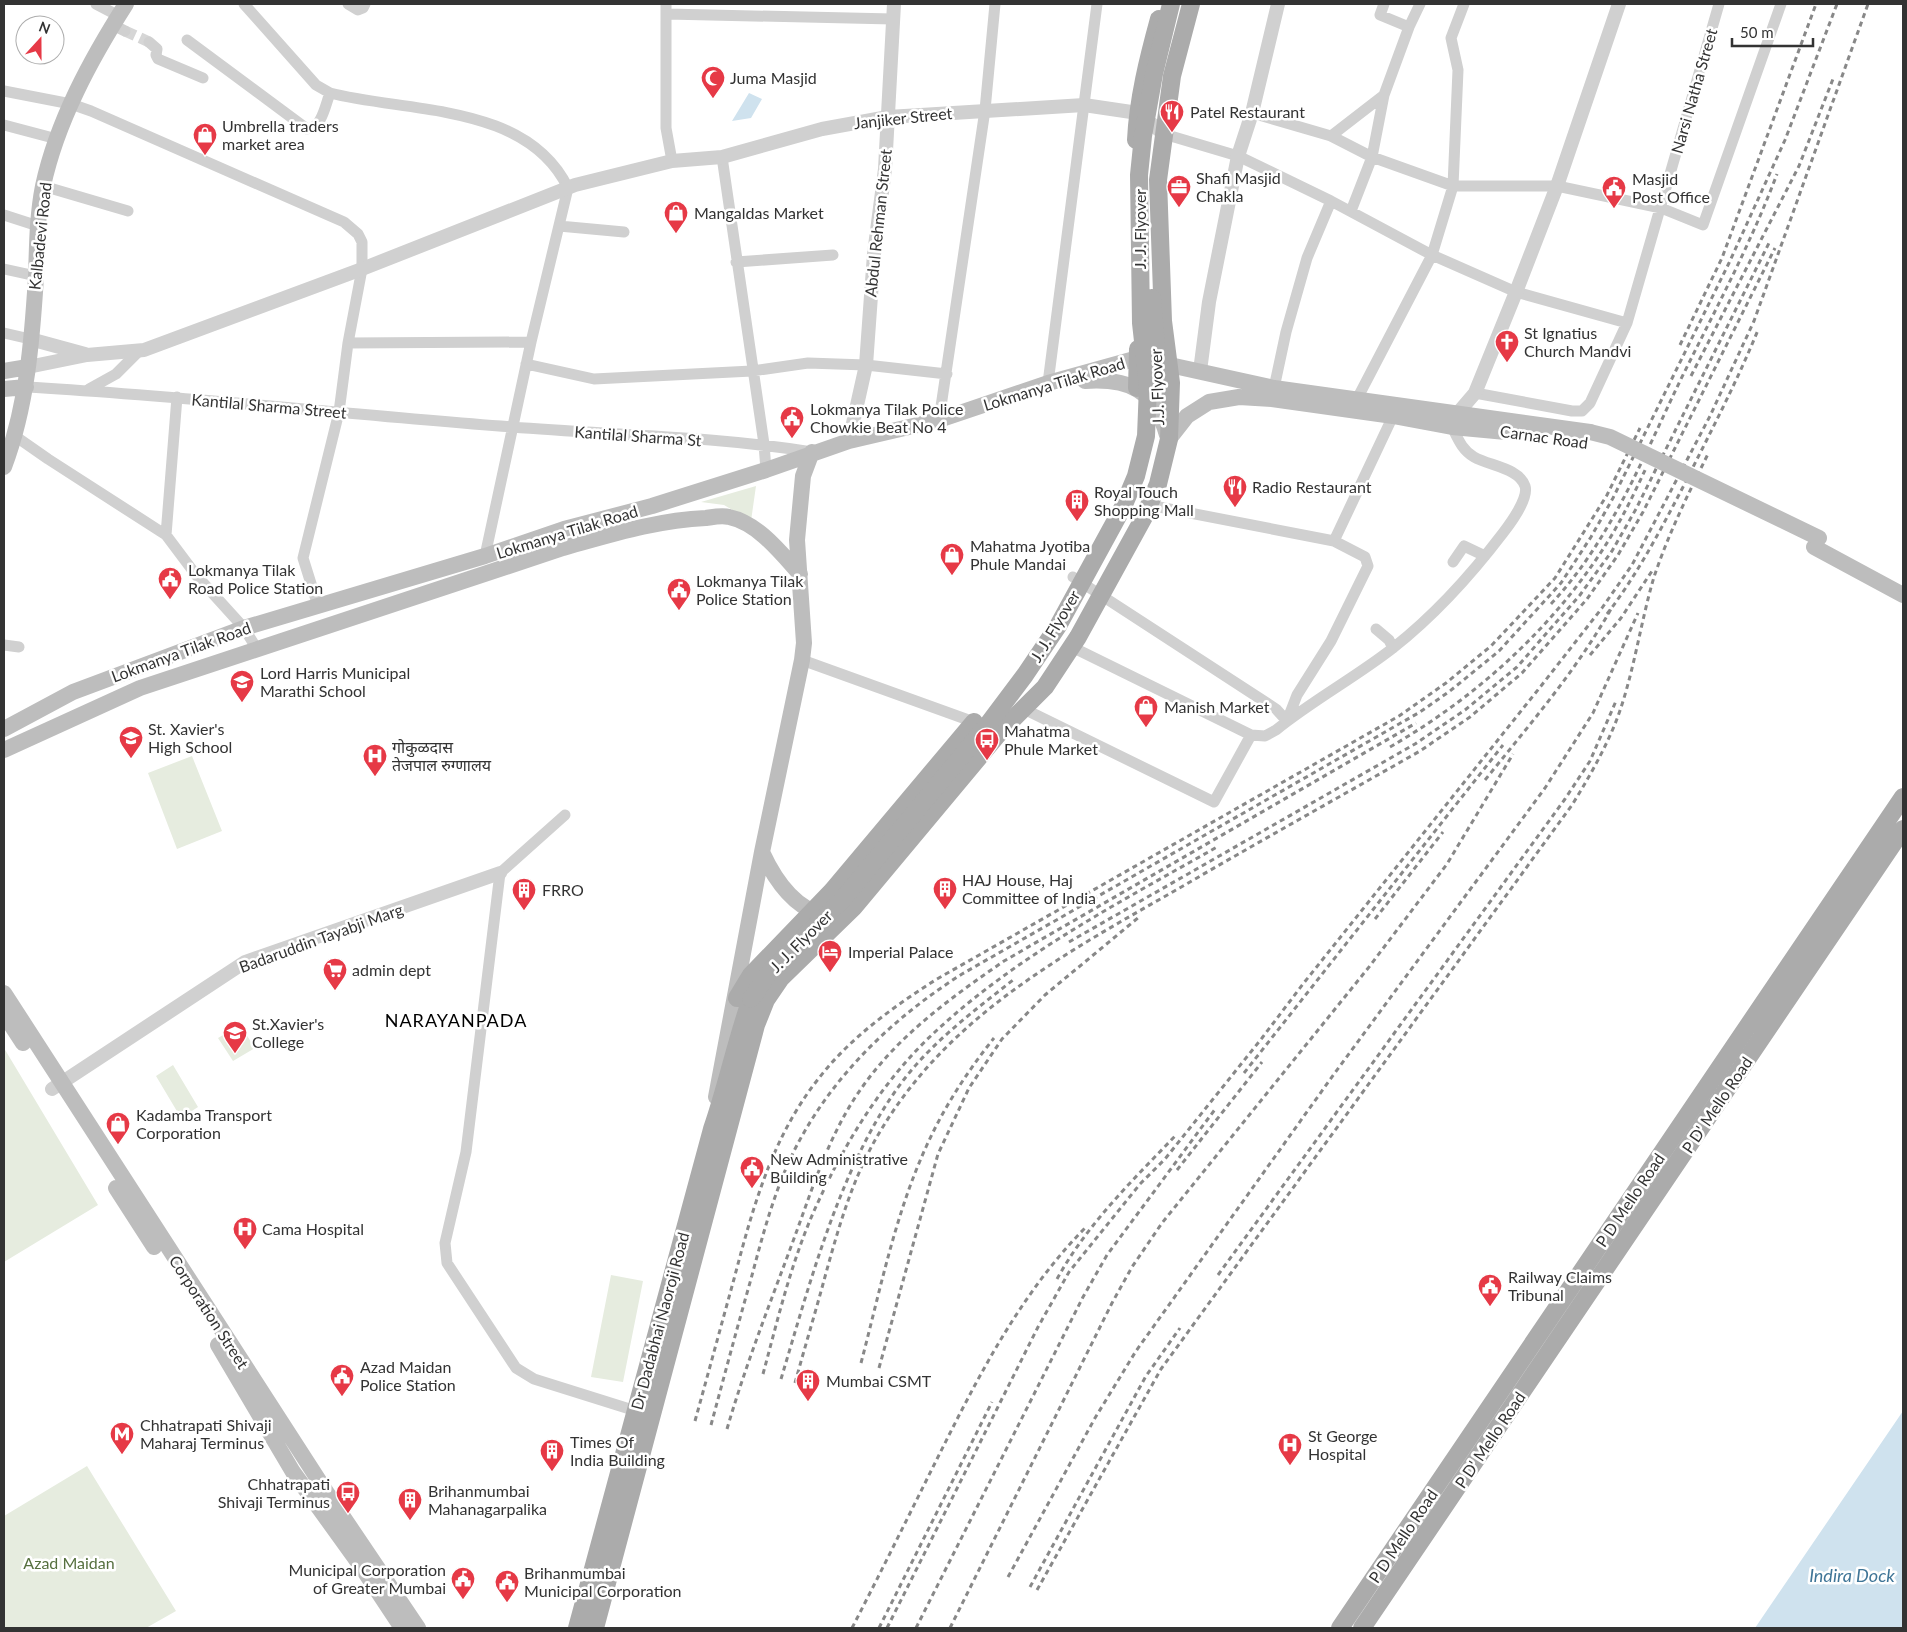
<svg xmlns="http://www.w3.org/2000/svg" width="1907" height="1632" font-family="Lato,'Noto Sans Devanagari',sans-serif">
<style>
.green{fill:#e6ecdf}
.water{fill:#cfe2ee}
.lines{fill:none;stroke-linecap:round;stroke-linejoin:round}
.minor-tunnel{stroke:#d6d6d6;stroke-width:11;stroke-dasharray:11 5.5;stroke-linecap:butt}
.minor{stroke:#d0d0d0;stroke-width:11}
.tertiary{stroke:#d0d0d0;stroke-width:14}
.secondary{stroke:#bdbdbd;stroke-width:16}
.primary{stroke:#ababab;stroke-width:18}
.rail{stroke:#888;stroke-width:3;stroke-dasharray:5 4;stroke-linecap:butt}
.secondary-bridge{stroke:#bdbdbd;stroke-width:16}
.primary-bridge{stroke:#ababab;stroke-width:18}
.labels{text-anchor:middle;stroke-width:5;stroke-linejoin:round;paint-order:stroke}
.poi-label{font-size:16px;fill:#333;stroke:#fff;text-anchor:start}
.street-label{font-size:16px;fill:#333;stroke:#fff}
.park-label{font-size:16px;fill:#56703f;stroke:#fff}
.neighbourhood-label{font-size:18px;letter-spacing:1px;fill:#000;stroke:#fff}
.water-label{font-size:18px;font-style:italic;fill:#3f7597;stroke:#fff}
</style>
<rect width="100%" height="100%" fill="#fff"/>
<path class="green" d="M756,486L751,521L724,505L701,502Z
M192,756L222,831L177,849L148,773Z
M240,1025L255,1048L233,1061L218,1038Z
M4,1048L98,1205L4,1262Z
M173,1065L198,1107L181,1118L156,1076Z
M611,1275L643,1281L623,1382L591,1377Z
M87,1466L176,1611L146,1628H4V1516Z"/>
<path class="water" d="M749,93L762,99L751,118L732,121Z
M1903,1411V1628H1755Z"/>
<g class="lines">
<path class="minor-tunnel" d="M125,31L149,42"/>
<path class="minor" d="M96,4L119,16
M244,4L316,85L330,93C409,113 527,103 568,188L531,342L485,556
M348,4L358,10L363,8L365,4
M666,4V128L672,161
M667,14L893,19
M113,25L125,31
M1409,27L1420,4
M187,40L307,129C322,128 325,106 330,93
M149,42L157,49L156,55L158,59L203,78
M4,91L71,104L91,111L344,222L358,234L362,242V269L348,343L339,412L303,558L318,606
M1252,113L1331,136L1372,157L1453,186H1557L1661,208L1703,225L1781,4
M4,125L57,139
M1164,134L1238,156L1331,201L1432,255L1516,292L1627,323
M1331,136L1384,95L1409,27L1380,15L1384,4
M722,157L764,444L766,470
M43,186L128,211
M1351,211L1372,157L1384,95
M4,215L38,226
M559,226L624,232
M736,262L833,255
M4,269L36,276
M4,333L30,339
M348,343L531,342
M526,364L594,379L752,371L808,363L866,365L947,374
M1048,383L1097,4
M26,387C188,396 350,415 512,427C612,435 713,436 812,452
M1274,388L1286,332L1307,258L1331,201
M89,389L116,374L139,351
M1475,393L1572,411H1582L1590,403L1627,323L1719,4
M1357,399L1432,255L1453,186L1458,70L1451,38L1464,4
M939,420L985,110L995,4
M15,436L48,459L166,535L196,575L244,628L257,649
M1149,505L1334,541L1365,557L1368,566L1331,641L1297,695L1287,721
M166,535L177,397
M1334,541L1393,416
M1453,562L1464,546L1485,556
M1073,577L1276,709L1287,721
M1376,629L1389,640L1393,648
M4,645L19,647
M1072,647L1251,735L1265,736L1276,730C1313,700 1356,677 1393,648C1435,615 1471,575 1503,533C1510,524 1529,498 1525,486C1519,468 1490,466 1474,457C1462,450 1458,439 1452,427
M802,660L974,722
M1024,709L1214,802L1251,735
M565,815L500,873L466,1152L445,1243L447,1263L516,1368L534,1379L636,1411"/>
<path class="tertiary" d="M30,339L85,354
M28,367L87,355L144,350L362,269L575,185L672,161L722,157L822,129L888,117L1084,105L1138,113L1164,134
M1200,371L1209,302L1238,156L1252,113L1278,4
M1457,414L1475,393L1516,292L1557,186L1619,4
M849,441L866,365L874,254L885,169L894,4
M52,1089L245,962L500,873"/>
<path class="secondary" d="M4,371L28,367
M1085,381C1130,378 1154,390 1167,435
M4,389L26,387
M1169,439L1187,416L1209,402L1239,397L1272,399L1393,416L1452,427L1506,432
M4,467C27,406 32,341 36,277C37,247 37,216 43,186C57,121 91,59 126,4
M1814,547L1903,595
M4,729L73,692L244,628L485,556L564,529L652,506L766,470L849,441L939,420L1048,383L1138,358L1274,388L1590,432
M4,750L140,688L563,548C610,535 657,520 706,518C713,517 722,515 729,517C758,523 781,553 800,574
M762,852C774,878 793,908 824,915
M4,993L327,1493L418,1628
M4,1014L23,1043
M716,1097L762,852L802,660L804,643L797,540L803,476L812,452
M116,1188L154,1247
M218,1345L293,1472L363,1569L402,1628"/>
<path class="primary" d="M1136,140C1138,99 1148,59 1159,19
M1137,388L1138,349
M737,998L751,975L832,891L974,722
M577,1628L712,1129C727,1086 736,1041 751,999
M595,1628L756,1025L766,1000L781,978L854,907L1000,732L1045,687L1078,637L1144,517L1158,484L1169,439L1171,383L1163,321L1158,180L1172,76L1191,4
M1340,1628L1903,797
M1362,1628L1903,829"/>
<path class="rail" d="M1680,345L1722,258L1816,4
M1691,376L1799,166L1833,79
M1551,604C1610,541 1643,458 1680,381C1714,312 1750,246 1777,174
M1607,614C1637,575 1660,531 1683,487C1709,435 1736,384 1758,330
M1590,655L1621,618L1652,571
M1390,747C1475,698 1552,629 1605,546C1621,521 1634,494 1646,468
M1485,780C1530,724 1576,671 1611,609
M1375,919L1443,832
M1069,942L1415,744L1465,710L1517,667L1580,595L1612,551L1636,509L1769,243
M1244,1073L1503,745
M1177,1170L1262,1062
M1218,1275L1565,799L1590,761L1616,701
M1057,1279C1087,1224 1134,1179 1176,1135
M861,1363C880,1291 895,1215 926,1147C944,1107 967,1072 994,1038
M879,1368L938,1154L969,1088L1002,1039L1045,995L1139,917
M763,1374C779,1315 793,1254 820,1198C848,1137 886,1077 936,1031C1018,955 1120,902 1217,847
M781,1379C810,1283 841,1163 902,1082C933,1041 974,1011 1013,980
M795,1383C804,1350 814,1317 823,1284C837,1233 851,1181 878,1135C948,1015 1066,953 1183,886C1262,840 1341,796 1420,751L1470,717L1522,673L1587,599L1618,555L1643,512L1775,248
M695,1421C708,1374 721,1326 734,1279C753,1207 772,1137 819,1078C851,1037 893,1007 937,979L1399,716L1446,683L1491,646L1555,578L1607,495L1640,428
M711,1425C724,1377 737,1328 751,1279C763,1234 775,1188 796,1147C834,1074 893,1018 962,974L1420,712L1450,691L1499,651L1561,583L1591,537L1613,498L1729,263L1785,140L1837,4
M727,1429C745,1367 769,1306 792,1244C812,1190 829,1133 863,1086C900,1034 952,997 1004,961L1416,723
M1008,1577L1095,1418L1136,1351L1334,1074L1545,788L1593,713L1638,613
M1030,1587L1146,1376L1180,1328
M1037,1590L1161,1369L1572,805C1588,779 1603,753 1615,724C1633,679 1640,624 1654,577C1668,535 1688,494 1708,454
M852,1628C881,1572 909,1515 937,1459C978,1377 1020,1294 1085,1228
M879,1628L992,1402
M887,1628L1038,1327L1069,1272L1140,1184L1165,1159L1262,1038L1303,984L1541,686L1602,608L1632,565L1710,416L1754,321L1868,4
M916,1628L1083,1297L1107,1255L1216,1108
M950,1628L1112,1303L1132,1267L1162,1223L1369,967L1447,864L1513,754"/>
<path class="secondary-bridge" d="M1590,432L1610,437L1819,538"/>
<path class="primary-bridge" d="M1152,298L1157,357
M751,999L771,970L842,900L989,723L1025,675L1058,626L1123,507L1136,476L1146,436L1148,386L1141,323L1139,175L1143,136L1154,74L1171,4"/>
</g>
<defs>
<symbol id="mosque-pin" viewBox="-11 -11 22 30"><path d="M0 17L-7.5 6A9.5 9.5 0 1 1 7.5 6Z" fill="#e63946" stroke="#fff"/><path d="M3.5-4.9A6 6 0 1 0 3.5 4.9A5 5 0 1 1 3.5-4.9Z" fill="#fff"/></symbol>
<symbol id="restaurant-pin" viewBox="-11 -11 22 30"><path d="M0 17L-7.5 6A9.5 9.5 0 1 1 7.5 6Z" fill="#e63946" stroke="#fff"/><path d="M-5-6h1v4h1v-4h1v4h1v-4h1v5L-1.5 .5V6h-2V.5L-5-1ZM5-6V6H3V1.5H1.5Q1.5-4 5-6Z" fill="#fff"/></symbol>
<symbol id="shop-pin" viewBox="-11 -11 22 30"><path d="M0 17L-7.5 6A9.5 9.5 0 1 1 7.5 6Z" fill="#e63946" stroke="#fff"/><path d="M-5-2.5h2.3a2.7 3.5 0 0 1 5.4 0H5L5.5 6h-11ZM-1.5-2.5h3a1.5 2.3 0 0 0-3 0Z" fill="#fff"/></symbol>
<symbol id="office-pin" viewBox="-11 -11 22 30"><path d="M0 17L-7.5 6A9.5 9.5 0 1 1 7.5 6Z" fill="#e63946" stroke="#fff"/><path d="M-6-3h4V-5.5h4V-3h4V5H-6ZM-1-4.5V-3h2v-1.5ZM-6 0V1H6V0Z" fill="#fff"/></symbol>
<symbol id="civic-pin" viewBox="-11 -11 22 30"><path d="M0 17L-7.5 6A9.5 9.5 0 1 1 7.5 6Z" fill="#e63946" stroke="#fff"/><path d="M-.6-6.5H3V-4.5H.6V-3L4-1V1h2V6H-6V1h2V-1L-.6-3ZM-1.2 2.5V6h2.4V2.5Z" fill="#fff"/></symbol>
<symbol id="church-pin" viewBox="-11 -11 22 30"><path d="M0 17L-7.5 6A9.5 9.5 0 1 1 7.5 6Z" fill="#e63946" stroke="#fff"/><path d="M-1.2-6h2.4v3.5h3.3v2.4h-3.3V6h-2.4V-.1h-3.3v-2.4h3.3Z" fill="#fff"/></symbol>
<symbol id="building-pin" viewBox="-11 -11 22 30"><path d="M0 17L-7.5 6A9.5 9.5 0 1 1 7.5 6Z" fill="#e63946" stroke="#fff"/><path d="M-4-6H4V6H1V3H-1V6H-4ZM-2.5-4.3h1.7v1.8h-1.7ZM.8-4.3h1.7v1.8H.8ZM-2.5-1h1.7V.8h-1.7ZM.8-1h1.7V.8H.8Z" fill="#fff"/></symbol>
<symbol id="school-pin" viewBox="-11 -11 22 30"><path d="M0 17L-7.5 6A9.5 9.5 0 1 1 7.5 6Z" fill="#e63946" stroke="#fff"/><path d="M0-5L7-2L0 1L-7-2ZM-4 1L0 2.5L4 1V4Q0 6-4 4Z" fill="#fff"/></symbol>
<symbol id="bus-pin" viewBox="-11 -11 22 30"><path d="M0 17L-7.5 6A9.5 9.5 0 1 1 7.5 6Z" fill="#e63946" stroke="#fff"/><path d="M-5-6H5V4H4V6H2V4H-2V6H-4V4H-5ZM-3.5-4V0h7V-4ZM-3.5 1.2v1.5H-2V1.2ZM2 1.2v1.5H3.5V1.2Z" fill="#fff"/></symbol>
<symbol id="hospital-pin" viewBox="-11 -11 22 30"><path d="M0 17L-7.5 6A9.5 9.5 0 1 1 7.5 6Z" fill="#e63946" stroke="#fff"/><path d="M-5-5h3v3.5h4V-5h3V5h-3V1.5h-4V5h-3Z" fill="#fff"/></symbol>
<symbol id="hotel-pin" viewBox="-11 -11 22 30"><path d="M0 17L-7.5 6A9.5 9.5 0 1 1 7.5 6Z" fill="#e63946" stroke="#fff"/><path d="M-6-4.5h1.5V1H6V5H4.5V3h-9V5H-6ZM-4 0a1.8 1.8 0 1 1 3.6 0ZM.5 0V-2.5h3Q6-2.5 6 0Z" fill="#fff"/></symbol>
<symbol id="supermarket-pin" viewBox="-11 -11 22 30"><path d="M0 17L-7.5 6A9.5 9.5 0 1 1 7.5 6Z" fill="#e63946" stroke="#fff"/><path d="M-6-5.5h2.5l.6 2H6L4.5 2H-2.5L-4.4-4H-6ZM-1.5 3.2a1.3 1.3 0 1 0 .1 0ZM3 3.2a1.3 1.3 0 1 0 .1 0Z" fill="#fff"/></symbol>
<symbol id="university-pin" viewBox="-11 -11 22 30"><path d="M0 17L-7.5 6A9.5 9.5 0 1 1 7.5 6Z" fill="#e63946" stroke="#fff"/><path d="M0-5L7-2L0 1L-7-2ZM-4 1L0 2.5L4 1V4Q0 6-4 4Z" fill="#fff"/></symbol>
<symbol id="metro-pin" viewBox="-11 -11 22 30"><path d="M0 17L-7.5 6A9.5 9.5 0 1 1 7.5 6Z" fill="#e63946" stroke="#fff"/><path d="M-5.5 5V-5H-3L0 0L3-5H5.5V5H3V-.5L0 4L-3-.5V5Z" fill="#fff"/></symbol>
</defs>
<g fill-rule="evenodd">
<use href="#mosque-pin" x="699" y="64" width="28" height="38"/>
<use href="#restaurant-pin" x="1158" y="98" width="28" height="38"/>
<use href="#shop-pin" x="191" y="121" width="28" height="38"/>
<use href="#office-pin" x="1165" y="173" width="28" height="38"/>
<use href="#civic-pin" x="1600" y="174" width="28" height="38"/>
<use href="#shop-pin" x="662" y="199" width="28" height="38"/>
<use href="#church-pin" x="1493" y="328" width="28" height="38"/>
<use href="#civic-pin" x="778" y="404" width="28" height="38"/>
<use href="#restaurant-pin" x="1221" y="473" width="28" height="38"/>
<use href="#building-pin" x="1063" y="487" width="28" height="38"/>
<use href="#shop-pin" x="938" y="541" width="28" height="38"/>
<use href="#civic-pin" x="156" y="565" width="28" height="38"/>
<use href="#civic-pin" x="665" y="576" width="28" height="38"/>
<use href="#school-pin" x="228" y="668" width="28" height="38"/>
<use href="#shop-pin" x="1132" y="693" width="28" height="38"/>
<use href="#school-pin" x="117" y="724" width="28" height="38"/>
<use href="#bus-pin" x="973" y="726" width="28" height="38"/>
<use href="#hospital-pin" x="361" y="742" width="28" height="38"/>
<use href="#building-pin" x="931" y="875" width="28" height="38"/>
<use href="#building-pin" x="510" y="876" width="28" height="38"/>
<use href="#hotel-pin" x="816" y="938" width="28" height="38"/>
<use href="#supermarket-pin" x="321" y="956" width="28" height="38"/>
<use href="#university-pin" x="221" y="1019" width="28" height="38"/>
<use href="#shop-pin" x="104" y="1110" width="28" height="38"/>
<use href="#civic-pin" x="738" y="1154" width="28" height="38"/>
<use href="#hospital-pin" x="231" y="1215" width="28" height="38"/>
<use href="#civic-pin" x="1476" y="1272" width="28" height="38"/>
<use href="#civic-pin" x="328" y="1362" width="28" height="38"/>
<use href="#building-pin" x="794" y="1367" width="28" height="38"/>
<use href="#metro-pin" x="108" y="1420" width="28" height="38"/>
<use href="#hospital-pin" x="1276" y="1431" width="28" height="38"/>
<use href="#building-pin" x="538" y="1437" width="28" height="38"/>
<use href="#bus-pin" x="334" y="1479" width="28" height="38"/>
<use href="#building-pin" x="396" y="1486" width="28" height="38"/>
<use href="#civic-pin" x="449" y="1565" width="28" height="38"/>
<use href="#civic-pin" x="493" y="1568" width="28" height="38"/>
</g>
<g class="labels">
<g class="poi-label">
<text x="730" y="84">Juma Masjid</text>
<text x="1190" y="118">Patel Restaurant</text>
<text x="222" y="132">Umbrella traders<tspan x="222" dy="18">market area</tspan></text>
<text x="1196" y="184">Shafi Masjid<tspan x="1196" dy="18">Chakla</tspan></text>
<text x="1632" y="185">Masjid<tspan x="1632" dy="18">Post Office</tspan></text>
<text x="694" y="219">Mangaldas Market</text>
<text x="1524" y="339">St Ignatius<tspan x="1524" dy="18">Church Mandvi</tspan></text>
<text x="810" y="415">Lokmanya Tilak Police<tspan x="810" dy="18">Chowkie Beat No 4</tspan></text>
<text x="1252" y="493">Radio Restaurant</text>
<text x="1094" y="498">Royal Touch<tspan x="1094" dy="18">Shopping Mall</tspan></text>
<text x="970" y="552">Mahatma Jyotiba<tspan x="970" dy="18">Phule Mandai</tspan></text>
<text x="188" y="576">Lokmanya Tilak<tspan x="188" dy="18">Road Police Station</tspan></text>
<text x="696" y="587">Lokmanya Tilak<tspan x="696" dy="18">Police Station</tspan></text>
<text x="260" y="679">Lord Harris Municipal<tspan x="260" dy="18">Marathi School</tspan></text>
<text x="1164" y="713">Manish Market</text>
<text x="148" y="735">St. Xavier's<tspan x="148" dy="18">High School</tspan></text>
<text x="1004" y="737">Mahatma<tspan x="1004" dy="18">Phule Market</tspan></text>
<text x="392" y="753">गोकुळदास<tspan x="392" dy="18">तेजपाल रुग्णालय</tspan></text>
<text x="962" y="886">HAJ House, Haj<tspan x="962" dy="18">Committee of India</tspan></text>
<text x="542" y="896">FRRO</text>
<text x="848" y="958">Imperial Palace</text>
<text x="352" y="976">admin dept</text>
<text x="252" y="1030">St.Xavier's<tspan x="252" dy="18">College</tspan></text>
<text x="136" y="1121">Kadamba Transport<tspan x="136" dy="18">Corporation</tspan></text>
<text x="770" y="1165">New Administrative<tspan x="770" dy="18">Building</tspan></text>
<text x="262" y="1235">Cama Hospital</text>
<text x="1508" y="1283">Railway Claims<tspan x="1508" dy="18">Tribunal</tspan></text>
<text x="360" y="1373">Azad Maidan<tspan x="360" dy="18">Police Station</tspan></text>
<text x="826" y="1387">Mumbai CSMT</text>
<text x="140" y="1431">Chhatrapati Shivaji<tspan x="140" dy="18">Maharaj Terminus</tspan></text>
<text x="1308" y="1442">St George<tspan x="1308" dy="18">Hospital</tspan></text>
<text x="570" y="1448">Times Of<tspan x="570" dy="18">India Building</tspan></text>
<text x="330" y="1490" text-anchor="end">Chhatrapati<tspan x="330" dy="18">Shivaji Terminus</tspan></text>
<text x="428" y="1497">Brihanmumbai<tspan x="428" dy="18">Mahanagarpalika</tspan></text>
<text x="446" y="1576" text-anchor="end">Municipal Corporation<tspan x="446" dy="18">of Greater Mumbai</tspan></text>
<text x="524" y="1579">Brihanmumbai<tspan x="524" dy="18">Municipal Corporation</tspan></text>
</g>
<g class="street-label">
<text transform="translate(1694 91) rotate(-74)" y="6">Narsi Natha Street</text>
<text transform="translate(903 118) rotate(-6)" y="6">Janjiker Street</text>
<text transform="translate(878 223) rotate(-84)" y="6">Abdul Rehman Street</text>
<text transform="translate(1140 229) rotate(-90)" y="6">J. J. Flyover</text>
<text transform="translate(40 236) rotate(-84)" y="6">Kalbadevi Road</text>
<text transform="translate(1054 384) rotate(-17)" y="6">Lokmanya Tilak Road</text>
<text transform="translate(1157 387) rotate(-92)" y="6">J.J. Flyover</text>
<text transform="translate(269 406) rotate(5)" y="6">Kantilal Sharma Street</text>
<text transform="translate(638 436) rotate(4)" y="6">Kantilal Sharma St</text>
<text transform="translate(1544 437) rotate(8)" y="6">Carnac Road</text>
<text transform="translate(567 532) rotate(-17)" y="6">Lokmanya Tilak Road</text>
<text transform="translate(1055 626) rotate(-59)" y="6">J. J. Flyover</text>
<text transform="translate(181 652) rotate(-20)" y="6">Lokmanya Tilak Road</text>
<text transform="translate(321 938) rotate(-20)" y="6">Badaruddin Tayabji Marg</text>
<text transform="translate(801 941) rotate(-45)" y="6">J. J. Flyover</text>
<text transform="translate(1717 1105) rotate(-56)" y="6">P D' Mello Road</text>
<text transform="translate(1630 1200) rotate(-56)" y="6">P D Mello Road</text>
<text transform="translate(209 1312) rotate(57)" y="6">Corporation Street</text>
<text transform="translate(660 1321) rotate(-75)" y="6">Dr Dadabhai Naoroji Road</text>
<text transform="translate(1490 1440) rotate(-56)" y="6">P D' Mello Road</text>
<text transform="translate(1403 1536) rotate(-56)" y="6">P D Mello Road</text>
</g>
<g class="park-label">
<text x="69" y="1569">Azad Maidan</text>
</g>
<g class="neighbourhood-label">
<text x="456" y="1027">NARAYANPADA</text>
</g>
<g class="water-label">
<text x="1852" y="1582">Indira Dock</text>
</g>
</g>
<rect width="1907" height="1632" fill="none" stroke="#333333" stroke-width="10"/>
<g transform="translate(40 40) rotate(21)"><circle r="24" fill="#ffffff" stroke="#adadad"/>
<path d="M0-4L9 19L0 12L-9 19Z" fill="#e63946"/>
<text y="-8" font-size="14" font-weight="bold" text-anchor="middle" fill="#333333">N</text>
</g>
<path d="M1732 38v8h81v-8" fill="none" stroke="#333333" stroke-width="2.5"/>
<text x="1740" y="38" font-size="15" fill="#333333" stroke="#ffffff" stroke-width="4" paint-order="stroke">50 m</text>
</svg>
